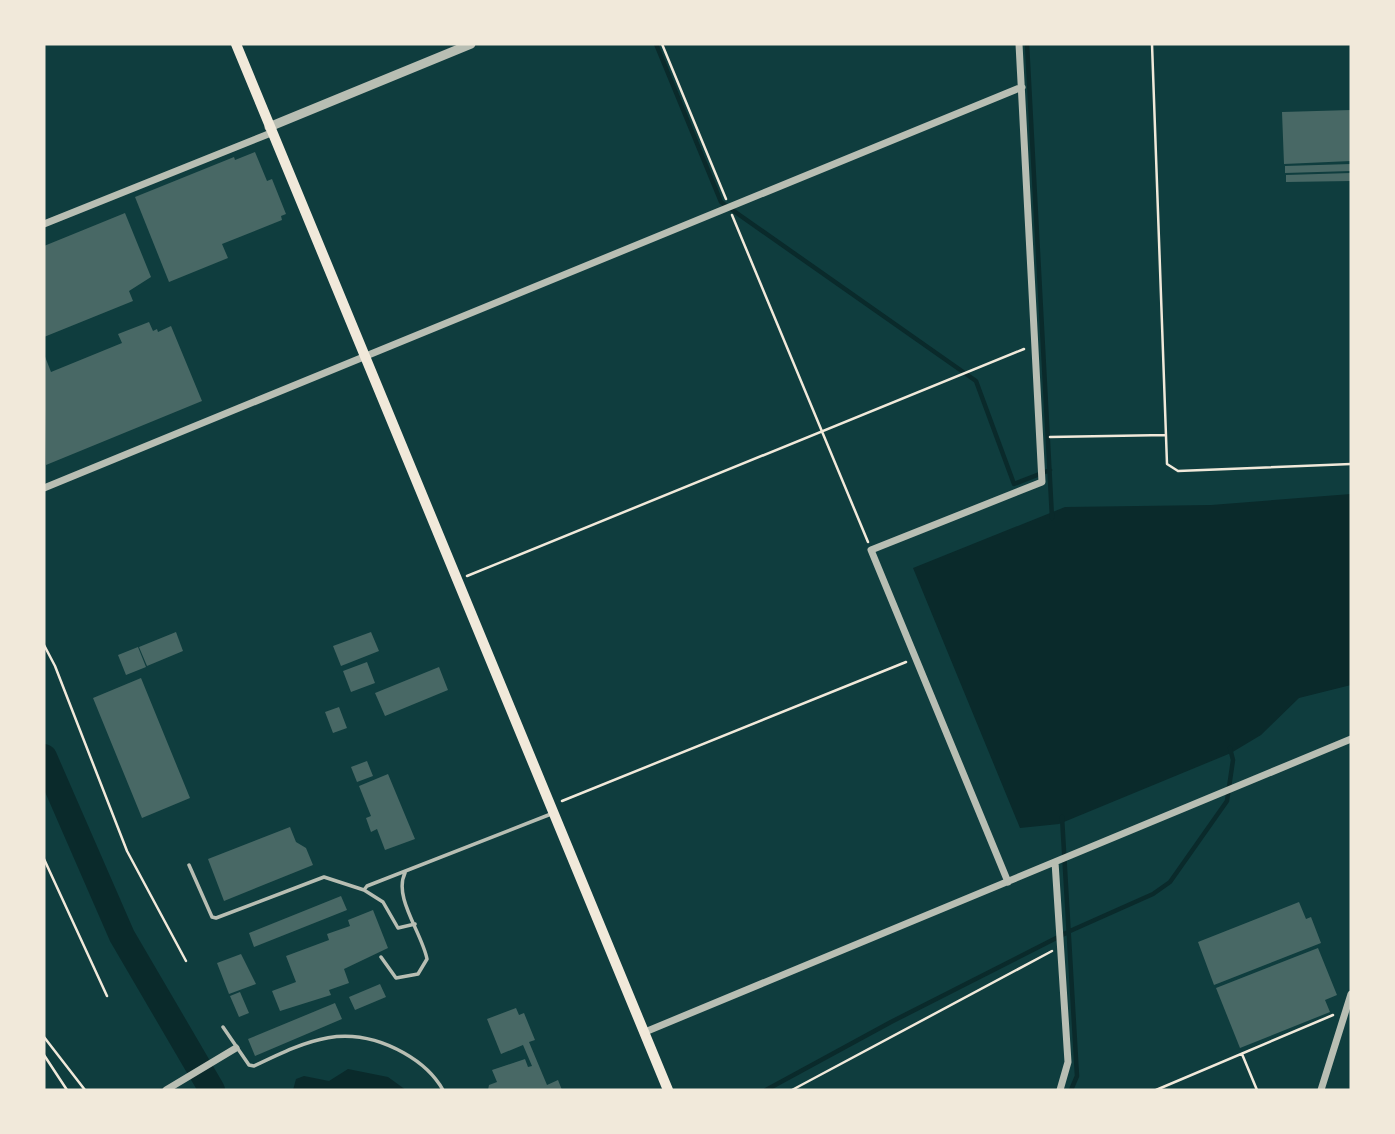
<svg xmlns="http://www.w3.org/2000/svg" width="1395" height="1134" font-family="Barlow,sans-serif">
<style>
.water{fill:#0a2a2b}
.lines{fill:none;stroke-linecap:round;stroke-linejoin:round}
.stream{stroke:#0a2a2b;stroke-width:4.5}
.river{stroke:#0a2a2b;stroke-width:26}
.building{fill:#486865}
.path{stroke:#f1e9da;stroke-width:2.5}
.service{stroke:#b8beb3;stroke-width:3.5}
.minor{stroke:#b8beb3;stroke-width:7}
.tertiary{stroke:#b8beb3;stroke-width:9}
.secondary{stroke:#f1e9da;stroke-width:10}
</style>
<rect width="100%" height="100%" fill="#0f3d3e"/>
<path class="water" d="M1351,494V685L1299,698L1261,735L1231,753L1059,824L1020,828L913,568L1065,507L1211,505Z
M348,1069L388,1077L406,1090H293L296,1079L304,1076L329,1081Z"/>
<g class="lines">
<path class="stream" d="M656,44L721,202L976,381L1014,484L1050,470
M1027,44L1052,518
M1062,817L1077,1076L1071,1090
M766,1090L891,1022L1070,931L1153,894L1170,882L1227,801L1233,760L1230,748"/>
<path class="river" d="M44,757L122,936L212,1090"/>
</g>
<path class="building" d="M1351,110V161L1284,164L1282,112Z
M255,152L267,181L272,179L286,214L281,216L282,220L222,244L228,258L169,282L135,197L234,157L235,160Z
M1351,164V171L1285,173V166Z
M1351,173V181L1286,182V175Z
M125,213L151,277L129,291L133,301L44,337V246Z
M149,322L153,331L157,329L158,332L171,326L202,401L46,465L44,354L51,372L122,343L118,334Z
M176,632L183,651L147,666L139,647Z
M371,632L379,651L341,666L333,646Z
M138,647L146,667L126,675L118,655Z
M367,662L375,683L351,692L343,671Z
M439,667L448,690L385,716L375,693Z
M141,678L190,798L142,818L93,698Z
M339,707L347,728L333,733L325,712Z
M367,761L373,776L357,782L351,767Z
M388,774L415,839L385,850L377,829L371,832L366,818L371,816L359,786Z
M290,827L296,842L306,848L313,865L224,901L208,859Z
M341,896L347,910L254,947L249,933Z
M1299,902L1306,919L1311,917L1321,943L1214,985L1198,942Z
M373,910L388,948L344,969L349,983L329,990L331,995L280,1011L272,991L296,982L286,956L329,940L327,934L350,926L348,920Z
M1318,948L1337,995L1325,1000L1330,1012L1240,1048L1216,988Z
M241,954L256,984L229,994L217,963Z
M380,984L386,997L355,1010L349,997Z
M240,992L249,1013L239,1017L230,996Z
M335,1003L342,1019L255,1056L248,1039Z
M516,1008L519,1015L524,1013L535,1040L529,1042L547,1085L558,1080L562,1090H488L489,1085L497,1082L492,1070L525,1059L528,1067L532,1066L523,1045L501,1054L487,1019Z"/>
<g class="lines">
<path class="path" d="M662,44L726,199
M1152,44L1167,464L1178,471L1351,464
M732,215L868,542
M1050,437L1166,435
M467,576L1024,349
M44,645L55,666L127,851L186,961
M562,801L906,662
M44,859L107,996
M44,1037L85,1090
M1242,1054L1257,1090
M44,1055L67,1090
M792,1090L1052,951
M1156,1090L1333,1015"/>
<path class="service" d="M189,865L212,917L216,918L324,877L364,890L367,886L551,814
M364,890L383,902L398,928L415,924
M381,957L396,978L418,974L427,959C422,933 393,897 405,873
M223,1027L249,1065L254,1066C308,1040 347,1021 404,1053C420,1062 434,1074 443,1090"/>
<path class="minor" d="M44,224L271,133
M44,488L1022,87
M1055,862L1068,1062L1060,1090
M1008,882L871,550L1042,482L1019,44
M645,1032L1351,739
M166,1090L236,1048
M1321,1090L1351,994"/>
<path class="tertiary" d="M269,127L471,44"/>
<path class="secondary" d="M236,44L668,1090"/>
</g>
<rect width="1395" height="1134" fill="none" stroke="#f1e9da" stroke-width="91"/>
</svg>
